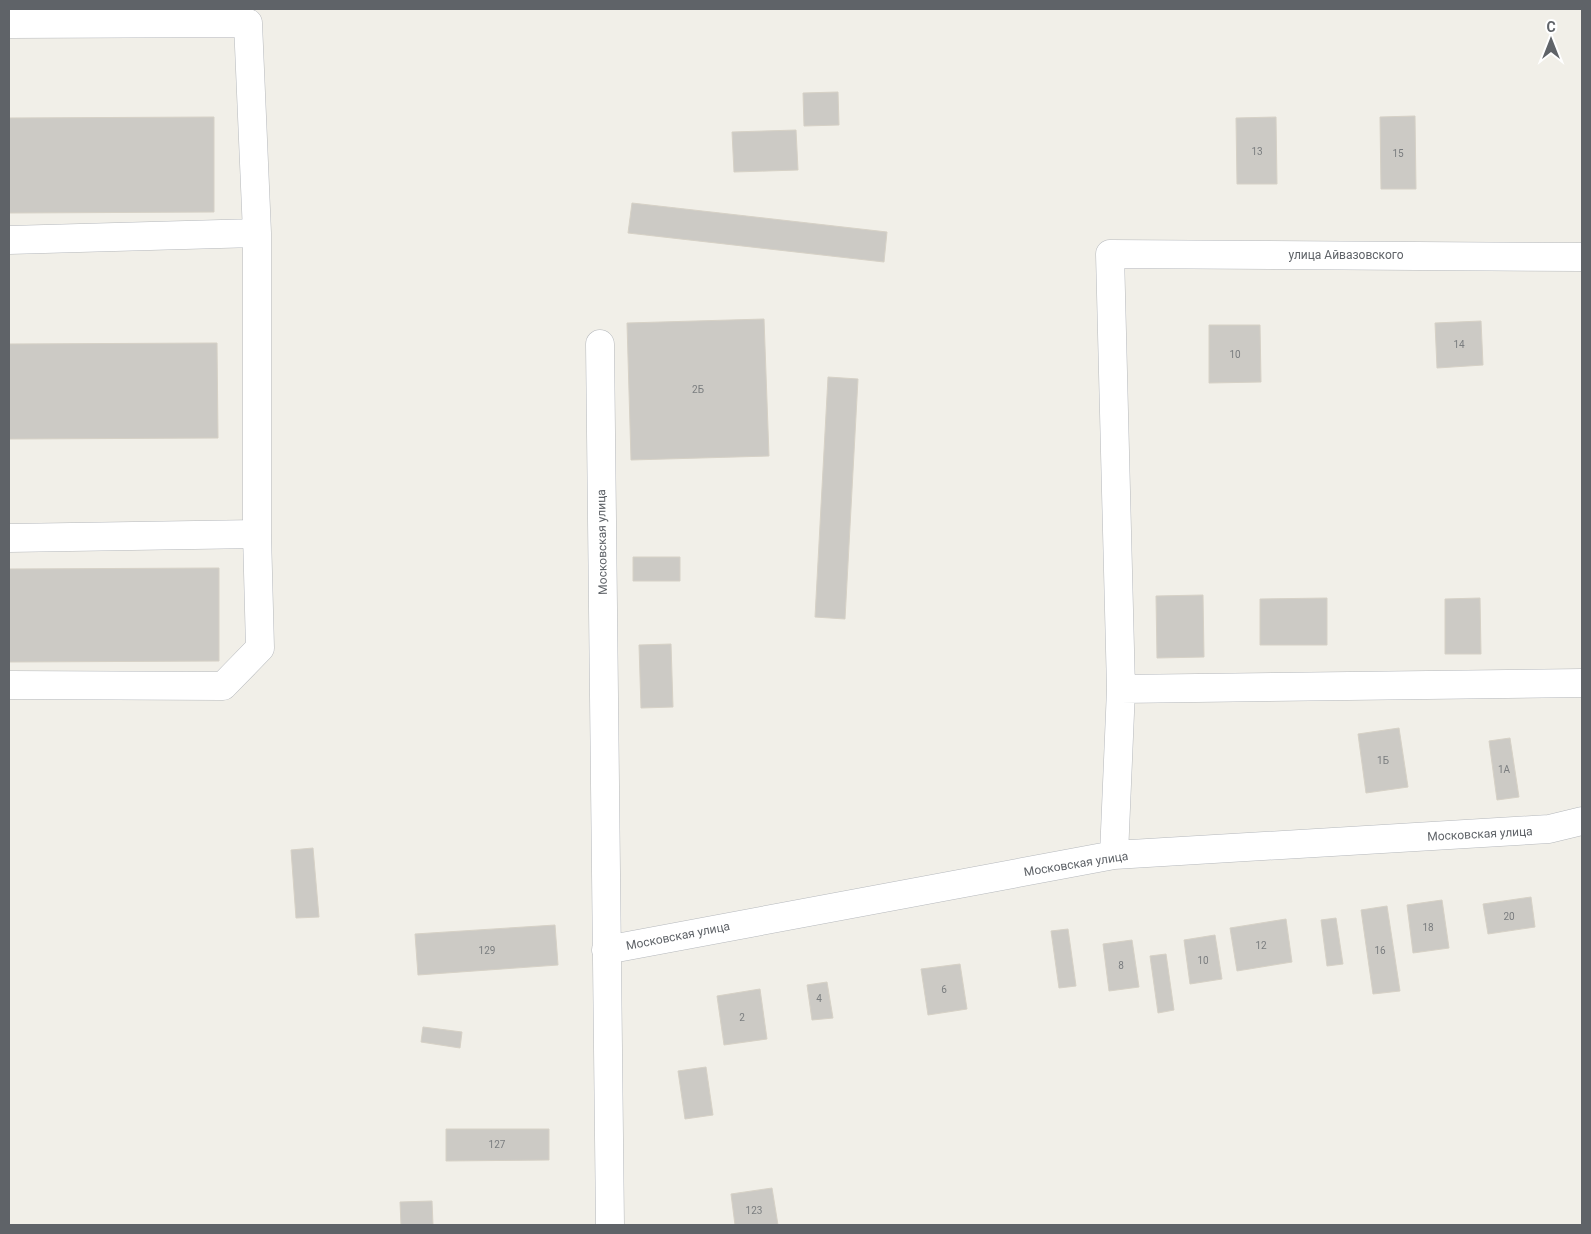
<svg xmlns="http://www.w3.org/2000/svg" width="1591" height="1234" font-family="Roboto,sans-serif">
<style>
.building{fill:#cccac5;stroke:#d6d1c6}
.lines{fill:none;stroke-linecap:round;stroke-linejoin:round}
.minor-casing{stroke:#b5b8bc;stroke-width:29}
.minor{stroke:#fff;stroke-width:28}
.labels{text-anchor:middle;stroke-width:4.5;stroke-linejoin:round;paint-order:stroke}
.number-label{font-size:10px;fill:#7a7d7f}
.street-label{font-size:12px;fill:#5f6368;stroke:#fff}
</style>
<rect width="100%" height="100%" fill="#f1efe8"/>
<path class="building" d="M838,92L839,125L804,126L803,93Z
M1415,116L1416,189H1381L1380,117Z
M214,117V212L9,213V118Z
M1276,117L1277,184H1237L1236,118Z
M796,130L798,170L734,172L732,132Z
M632,203L887,232L884,262L628,233Z
M764,319L769,456L631,460L627,323Z
M1481,321L1483,365L1437,368L1435,323Z
M1209,325H1260L1261,382L1209,383Z
M217,343L218,438L9,439V344Z
M828,377L858,379L845,619L815,617Z
M633,557H680V581H633Z
M219,568V661L9,662V569Z
M1203,595L1204,657L1157,658L1156,596Z
M1327,598V645H1260V599Z
M1480,598L1481,654H1445V599Z
M671,644L673,707L641,708L639,645Z
M1399,728L1408,787L1366,793L1358,734Z
M1510,738L1519,797L1497,800L1489,741Z
M313,848L319,917L296,918L291,850Z
M1531,897L1535,927L1488,934L1483,904Z
M1442,900L1449,948L1413,953L1407,905Z
M1387,906L1400,991L1373,994L1361,910Z
M1336,918L1343,964L1327,966L1321,920Z
M1286,919L1292,962L1237,971L1230,928Z
M555,925L558,965L418,975L415,934Z
M1068,929L1076,986L1059,988L1051,931Z
M1215,935L1222,979L1190,984L1184,940Z
M1132,940L1139,987L1109,991L1103,944Z
M1166,954L1174,1010L1158,1013L1150,956Z
M960,964L967,1009L928,1015L921,969Z
M827,982L833,1018L812,1020L807,985Z
M760,989L767,1039L724,1045L717,996Z
M423,1027L462,1032L460,1048L421,1042Z
M706,1067L713,1115L685,1119L678,1071Z
M446,1129H549V1160L446,1161Z
M772,1188L778,1225H735L731,1194Z
M432,1201L433,1225H401L400,1202Z"/>
<g class="lines">
<defs>
<path id="minor" d="M9,24L248,23L257,233V534L260,648L223,686L9,685
M9,240L257,233
M600,344L610,1225
M9,538L257,534
M1121,689L1582,683
M1114,855L1121,689L1110,254L1582,257
M606,950L1114,855L1549,829L1582,821"/>
</defs>
<use href="#minor" class="minor-casing"/>
<use href="#minor" class="minor"/>
</g>
<g class="labels">
<g class="number-label">
<text x="1257" y="155">13</text>
<text x="1398" y="157">15</text>
<text x="1459" y="348">14</text>
<text x="1235" y="358">10</text>
<text x="698" y="393">2Б</text>
<text x="1383" y="764">1Б</text>
<text x="1504" y="773">1А</text>
<text x="1509" y="920">20</text>
<text x="1428" y="931">18</text>
<text x="1261" y="949">12</text>
<text x="487" y="954">129</text>
<text x="1380" y="954">16</text>
<text x="1203" y="964">10</text>
<text x="1121" y="969">8</text>
<text x="944" y="993">6</text>
<text x="819" y="1002">4</text>
<text x="742" y="1021">2</text>
<text x="497" y="1148">127</text>
<text x="754" y="1214">123</text>
</g>
<g class="street-label">
<text x="1346" y="259">улица Айвазовского</text>
<text transform="translate(602 542) rotate(-91)" y="4">Московская улица</text>
<text transform="translate(1480 834) rotate(-3)" y="4">Московская улица</text>
<text transform="translate(1076 864) rotate(-9)" y="4">Московская улица</text>
<text transform="translate(678 936) rotate(-11)" y="4">Московская улица</text>
</g>
</g>
<rect width="1591" height="1234" fill="none" stroke="#5f6368" stroke-width="20"/>
<g transform="translate(1551 40)" stroke="#ffffff" stroke-width="4" paint-order="stroke">
<path d="M0-4L9 19L0 12L-9 19Z" fill="#5f6368"/>
<text y="-8" font-size="14" font-weight="bold" text-anchor="middle" fill="#5f6368">С</text>
</g>
</svg>
